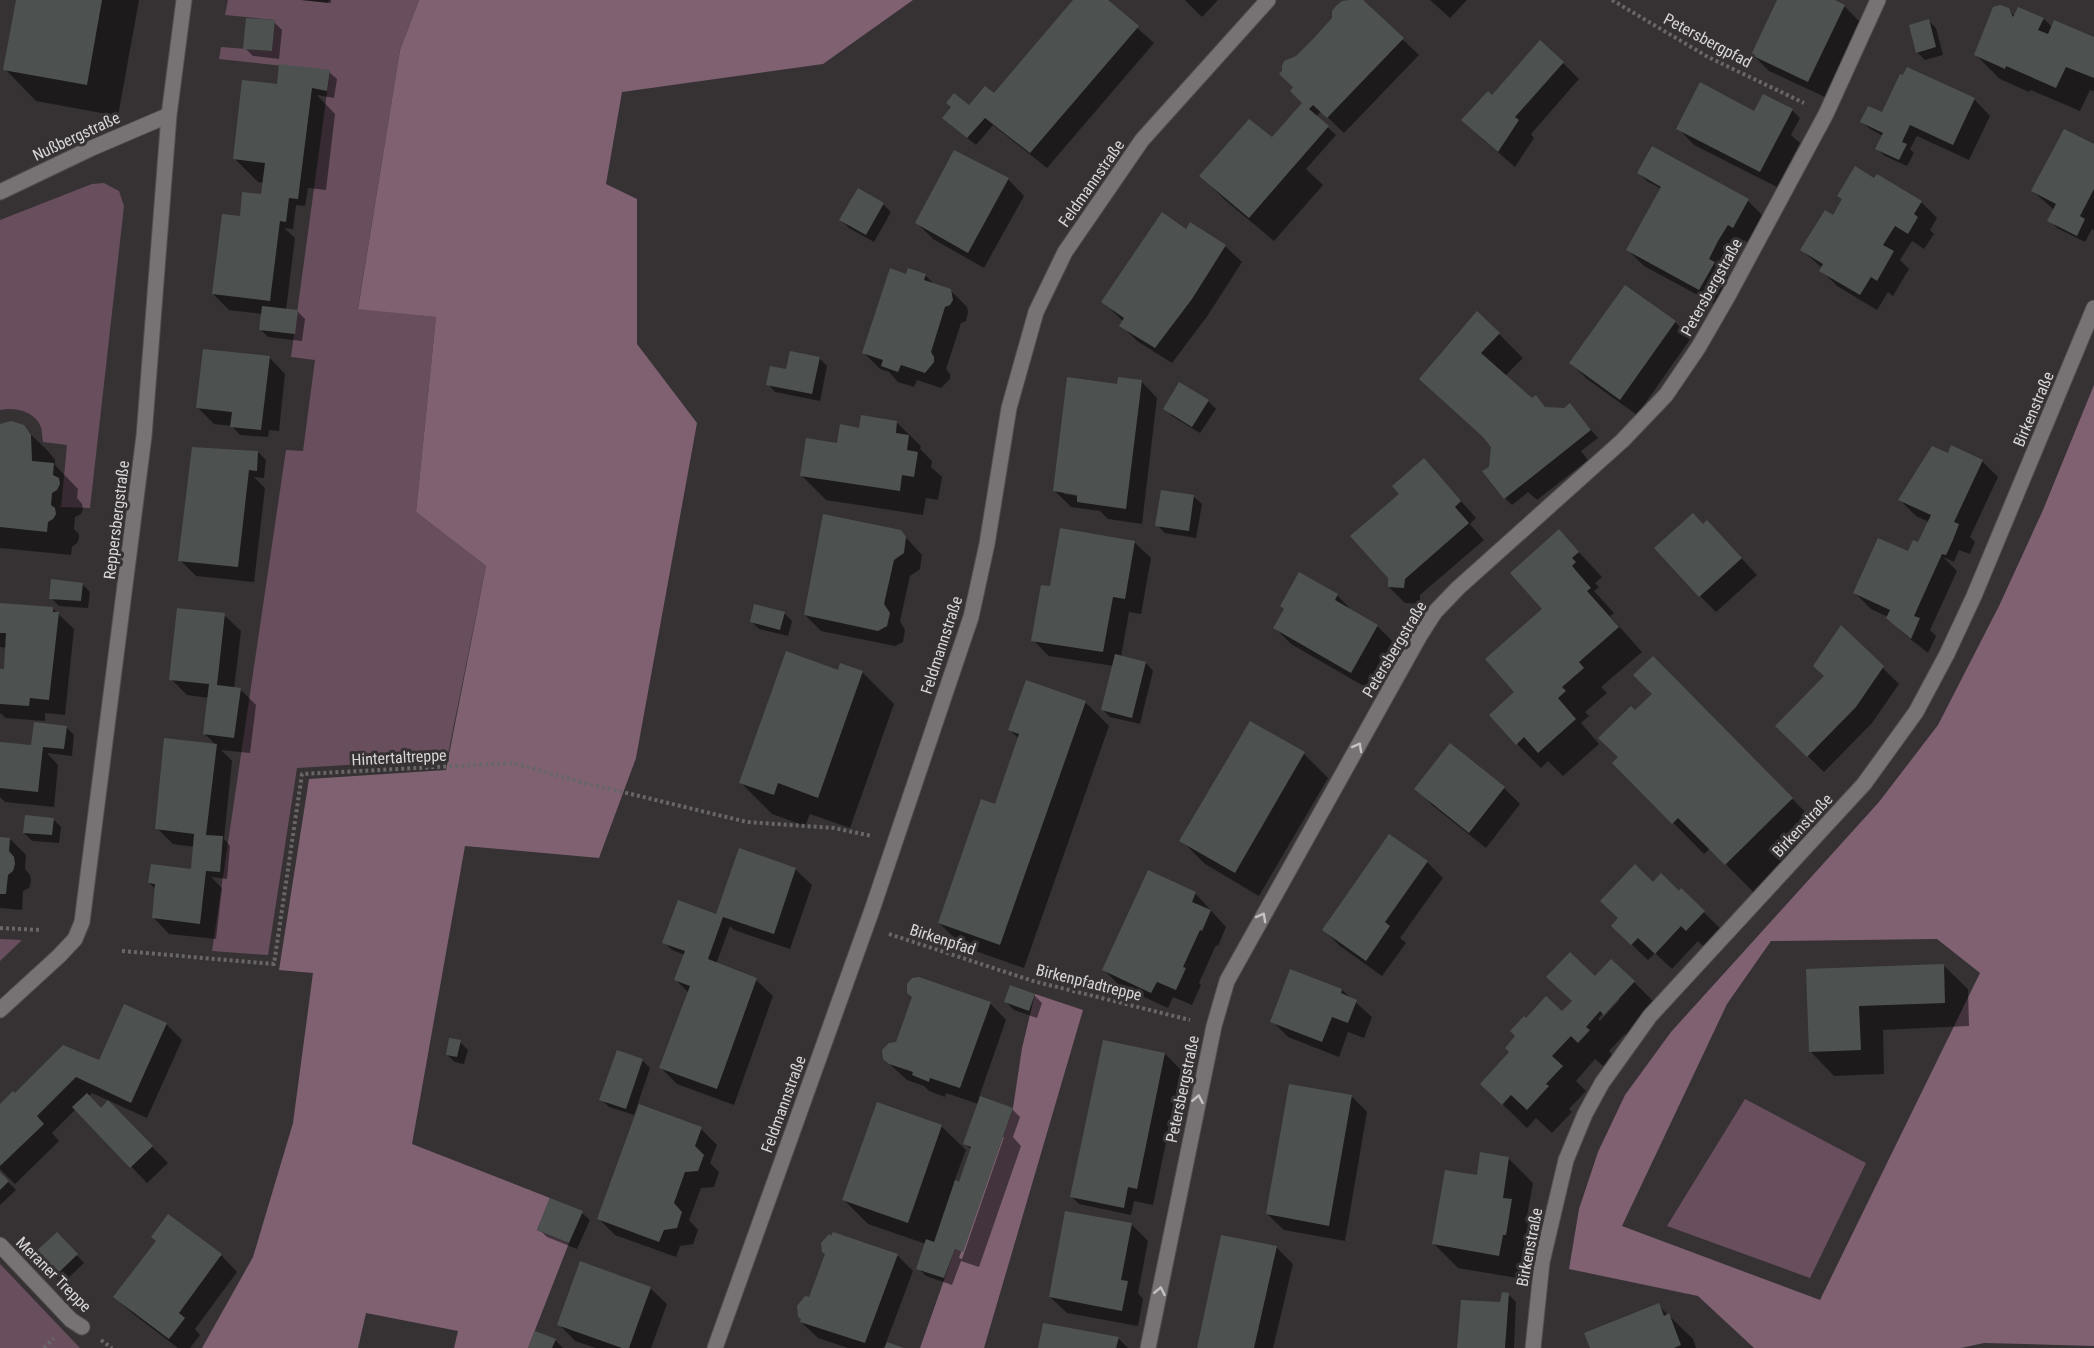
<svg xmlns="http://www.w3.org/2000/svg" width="2094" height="1348" font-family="'Roboto Condensed',sans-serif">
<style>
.green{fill:#694f5e}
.forest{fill:#7f6172;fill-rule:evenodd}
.shadow{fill:#0007;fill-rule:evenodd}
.building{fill:#4d5251}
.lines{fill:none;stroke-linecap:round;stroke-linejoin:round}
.service-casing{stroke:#524f50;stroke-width:17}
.minor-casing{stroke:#524f50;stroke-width:17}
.tertiary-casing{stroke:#524f50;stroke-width:17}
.path{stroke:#696667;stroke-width:4;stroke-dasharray:3 3;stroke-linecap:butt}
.service{stroke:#777274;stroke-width:15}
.minor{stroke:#777274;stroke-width:15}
.tertiary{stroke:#777274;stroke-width:15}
.oneway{stroke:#c5c2c3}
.labels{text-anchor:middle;stroke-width:6;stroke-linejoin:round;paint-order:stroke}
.street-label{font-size:16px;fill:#d9d6d7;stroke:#363234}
</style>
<rect width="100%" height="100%" fill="#363234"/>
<path class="green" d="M228,0H302L328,3L329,0H419L400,50L358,308L436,317L416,512L486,566L447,759L297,768L268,955L212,951L286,450L303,451L315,360L291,357L330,71L219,59L221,47L272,51L275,20L225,15Z
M104,183L119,191L124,206L90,508L61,507L67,445L43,442C42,437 42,431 41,427C35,411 15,407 0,410V220L92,184Z
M0,939L22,940L0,961Z
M1745,1099L1866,1163L1810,1278L1667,1226Z
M0,1264L80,1348H0Z"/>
<path class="forest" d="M419,0H913L823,64L622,92L606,184L637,199V344L697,423L636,758L599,858L465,846L412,1144L550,1198L537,1230L569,1243L528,1348H454L458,1331L366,1313L358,1348H202L253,1257L293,1123L313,973L279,970L309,779L446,770L486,566L416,512L436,317L358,309L400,50Z
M2094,385V1346L1984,1343L1961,1348H1754L1698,1296L1569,1269L1579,1209L1598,1152L1625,1095L1671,1032L1879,802L1938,725L1999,606L2043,510ZM1937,939L1980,973L1820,1300L1622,1226L1727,1004L1771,941Z
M1035,994L1083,1010L984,1348H920L955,1249L963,1251L1013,1108L1022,1048Z"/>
<path class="shadow" d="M17,0H139L118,116L36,101L5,69Z
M301,0H331V3Z
M1075,0H1106L1154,43L1047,168L993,125L976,145L951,125L976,112L995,95Z
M1185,0H1218L1202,17Z
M1351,0H1361L1419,55L1344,133L1321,111L1316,117L1336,135L1306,169L1323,185L1274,241L1225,200L1201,176L1272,139L1304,103L1295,87L1297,58Z
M1430,0H1467L1450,18Z
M1779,0H1832L1844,6L1860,22L1825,97L1769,71L1753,55Z
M2008,9L2015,16L2019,9L2044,19L2052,27L2094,39V91L2090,90L2080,111L2031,90L2029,92L2000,79L1976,55Z
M1929,21L1936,28L1943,55L1925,60L1917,52Z
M274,22L282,30L279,59L253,56L245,48Z
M1563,63L1579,79L1531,134L1534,138L1515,167L1479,136L1492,97Z
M329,72L337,79L334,98L317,95L335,114L326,190L308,188L305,206L296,205L293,229L284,228L295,238L286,310L297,311L305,319L302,341L268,337L260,329L262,314L229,310L213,294L241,218L262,196L264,183L258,182L234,158L278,86Z
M1974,99L1990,116L1969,160L1917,136L1910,149L1914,153L1907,166L1885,156L1877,149L1883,136L1870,129L1862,122L1882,114Z
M1792,110L1800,118L1791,135L1800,143L1777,187L1694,145L1678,128L1755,113Z
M2094,146V230L2092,229L2085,242L2057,228L2049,220L2054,210L2033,191Z
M1639,173L1748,201L1764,217L1749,243L1744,240L1725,275L1730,279L1716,305L1644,266L1628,250L1662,189L1647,181Z
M1008,179L1024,196L984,268L933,239L917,223Z
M1875,180L1921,202L1937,218L1930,230L1934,234L1924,249L1912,241L1900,260L1909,269L1893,296L1888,292L1877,310L1837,286L1821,270L1822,268L1802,250L1833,217L1843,200L1839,196Z
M858,190L883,204L891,212L874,242L849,228L841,220Z
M1191,224L1225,246L1242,262L1208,315L1172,363L1137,341L1121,325L1123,321L1103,302L1187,231Z
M909,270L926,276L935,285L950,290L967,307L968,312L966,321L961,323L946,369L950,374V379L941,388L917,380L914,387L898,382L889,372L880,369L864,353Z
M1625,287L1675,322L1691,338L1637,415L1587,379L1571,363Z
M1499,334L1523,358L1505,376L1532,400L1535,397L1547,409H1564L1570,405L1598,438L1581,451L1588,460L1537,500L1528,492L1512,505L1505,498L1490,468L1496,454L1490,443L1421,378Z
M269,357L285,374L279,431L269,430L268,437L240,435L232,426L214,424L198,408Z
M819,358L827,366L820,401L775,392L768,384L788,371Z
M1141,381L1157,398L1142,524L1108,519L1100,511L1071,507L1054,490L1118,386ZM1064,491L1098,499L1064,494Z
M1208,401L1216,409L1200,433L1172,416L1165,408Z
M896,422L921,446L920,449L932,461L931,467L942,477L938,500L926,498L923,515L826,500L802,476L861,429Z
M0,425L23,427L48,451L55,460V465L78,489L77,498L82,504L83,509L81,514L75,517L74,529L79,534V538L77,543L72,547L71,555L0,548Z
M258,452L266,460L264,478L254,477L265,488L254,582L196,576L180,560Z
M1948,455L1982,461L1998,477L1970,537L1975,542L1970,554L1959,550L1954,562L1943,557L1957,571L1930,630L1936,636L1928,653L1904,634L1888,617L1871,609L1855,593L1909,553L1924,547L1929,522L1916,516L1900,500Z
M1424,460L1476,518L1470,524L1484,540L1420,595V604L1405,603L1389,587L1401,494Z
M1194,497L1202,504L1196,538L1165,533L1157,525Z
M1704,525L1723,538L1757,575L1716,612L1700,596Z
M900,531L922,555L920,569L910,576L900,621L905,630L903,642L895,646L821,631L805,615Z
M1559,531L1602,577L1595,583L1599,587L1594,591L1614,613L1610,616L1642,652L1601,687L1607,693L1585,712L1589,716L1581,723L1599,744L1563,776L1548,761L1541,768L1517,744L1516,692L1544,609Z
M1134,542L1151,558L1141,614L1129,612L1121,657L1146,663L1153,671L1140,724L1110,717L1102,709L1114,666L1049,656L1033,640L1051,587Z
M82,584L90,592L88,608L59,606L51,598Z
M1337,595L1353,612L1377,626L1393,642L1367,688L1291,644L1275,628L1285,610Z
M0,604L52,608L74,629L65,715L45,713V721L6,718L0,713V670L5,671L7,648L0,647Z
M784,613L792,621L788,636L759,629L751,621Z
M224,615L241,631L234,689H240L256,705L250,753L221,750L232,761L224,839L230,846L227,879L211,877L222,888L216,939L169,934L153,917L156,889L149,883L195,871V847L173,844L157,828L216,745L205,734L209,698L187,695L171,679Z
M1841,627L1899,684L1872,723L1824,772L1777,726L1826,676Z
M1653,658L1823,830L1757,896L1710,848L1704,854L1614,763L1620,757L1636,712L1654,694Z
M841,665L863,673L894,704L850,828L810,814L805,826L772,814L740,782L839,671Z
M1085,702L1109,726L1024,968L964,947L939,923L996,806L1019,739L1010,730Z
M66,727L74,735L72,756L47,753L58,765L54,807L5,802L0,797V744L36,748Z
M1451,745L1504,788L1520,804L1486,848L1432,805L1416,788Z
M1304,754L1328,778L1259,896L1205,864L1181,840Z
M53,819L61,827L59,843L32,841L24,833Z
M0,839H10L26,855L25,869L30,875L31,881L29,888L23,891L22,910L0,908Z
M1427,862L1443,878L1400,938L1406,943L1382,976L1340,946L1324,930Z
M795,869L812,885L790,949L734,930L730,926L716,964L756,980L773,996L734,1105L677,1084L661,1068L689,993L676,980L685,955L672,950L664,942L717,916Z
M1681,891L1720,928L1703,946L1698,941L1672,969L1655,953L1648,960L1629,942Z
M1195,893L1226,927L1218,946L1216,945L1199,983L1201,985L1192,1005L1173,997L1168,1008L1120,986L1104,970Z
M1943,965L1968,989L1969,1026L1883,1030L1884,1074L1834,1076L1810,1051L1807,970Z
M1548,977L1595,978L1634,982L1658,1006L1629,1038L1625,1034L1609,1051L1613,1056L1603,1066L1595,1059L1576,1081L1586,1091L1569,1109L1572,1112L1552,1133L1536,1118L1527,1128L1482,1084L1511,1053L1527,1020L1562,1013L1573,1002ZM1618,997L1620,999L1600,1021L1598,1019Z
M1342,990L1372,1017L1364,1038L1348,1032L1339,1057L1288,1037L1272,1021Z
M1034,995L1042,1003L1037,1018L1014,1010L1006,1002Z
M990,1003L1006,1020L979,1097L1012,1109L1020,1117L1013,1137L1021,1146L979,1267L961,1261L952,1285L926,1276L918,1268L926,1244L868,1224L844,1200L941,1126L966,1150L954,1182L960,1184L972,1150L965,1144L978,1104L946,1093L945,1097L929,1091L924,1086L907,1080L884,1059ZM1001,1137H1004L962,1259L959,1258Z
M166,1024L182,1040L147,1118L92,1093L88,1097L101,1109L108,1102L168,1163L147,1183L76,1109L52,1133L59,1141L15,1184L0,1169V1106L15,1095L100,1062Z
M460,1042L468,1050L464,1064L455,1062L447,1055Z
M618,1052L643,1061L650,1068L634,1115L609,1107L601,1099Z
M1165,1054L1181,1070L1153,1205L1134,1201L1131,1215L1079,1204L1072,1197Z
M1351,1096L1367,1112L1345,1241L1284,1230L1267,1214Z
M701,1129L717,1145L710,1163L719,1172L714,1187L701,1188L689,1220L698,1230L693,1244L680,1246L676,1257L615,1235L599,1219Z
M1509,1159L1533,1183L1527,1216L1536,1225L1530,1259L1527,1258L1523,1279L1458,1268L1434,1244L1478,1177Z
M0,1174L16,1190L0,1205Z
M551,1200L582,1213L590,1220L577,1249L547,1237L539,1229Z
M168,1216L221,1255L237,1272L195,1329L200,1335L190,1348H178L132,1313L115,1297L157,1242Z
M1132,1225L1148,1241L1138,1293L1143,1299L1138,1326L1067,1313L1050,1297Z
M57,1234L84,1263L62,1284L34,1255Z
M1222,1236L1277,1248L1293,1264L1273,1348H1199Z
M897,1255L913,1271L886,1343L901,1348H848L818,1338L801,1322L810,1299Z
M650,1288L667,1304L651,1348H596L575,1341L559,1324Z
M1508,1294L1516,1302L1514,1348H1459Z
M1658,1305L1693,1339L1696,1348H1591Z
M1118,1338L1128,1348H1039Z
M555,1340L563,1348H530Z"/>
<path class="building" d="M16,0H102L87,85L3,70Z
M1073,0H1108L1139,26L1030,153L985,118L967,138L942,118L951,107L946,103L954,93L969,105L985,86L994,93Z
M1349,0H1363L1404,38L1327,118L1313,105L1309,109L1329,126L1249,218L1199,176L1249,119L1272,137L1302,103L1290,91L1293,87L1279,74L1282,71V66L1284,61L1296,56L1313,39L1332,18V11L1336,6L1342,1Z
M1777,0H1835L1845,5L1808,82L1751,55Z
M2000,5L2009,8L2013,17L2018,7L2044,18L2038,30L2048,34L2054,20L2094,37V78L2066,67L2056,88L2006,66L2005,69L1974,55L1993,7Z
M246,18L275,20L272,51L243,49Z
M1929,19L1936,47L1916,53L1909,25Z
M1540,40L1564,62L1515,117L1519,120L1498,152L1461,120L1488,91L1492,95Z
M279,64L330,70L327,91L312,88L298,199L289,198L286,222L280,221L270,301L212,294L222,214L240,216L242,192L261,194L265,163L233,159L242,80L277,84Z
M1907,67L1975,98L1953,145L1910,125L1902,142L1907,144L1899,160L1875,149L1883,133L1860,122L1868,106L1882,112L1900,74L1903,75Z
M1700,82L1754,111L1763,94L1793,109L1760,172L1676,129Z
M2064,129L2094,144V189L2080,216L2085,219L2077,236L2047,221L2056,204L2031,191Z
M1652,146L1749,199L1733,228L1728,225L1718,241L1709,259L1715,262L1699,290L1626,250L1661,187L1637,173Z
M954,150L1009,178L968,253L915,223Z
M1855,166L1874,178L1877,174L1922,201L1914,214L1918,217L1908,234L1895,226L1883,245L1894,251L1877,281L1871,277L1860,295L1819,271L1823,264L1800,250L1825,210L1833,215L1842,199L1837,196Z
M858,188L884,203L866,235L839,220Z
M1162,212L1186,229L1190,222L1226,245L1192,299L1155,348L1119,326L1124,318L1101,302Z
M890,268L906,274L908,268L926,274L924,280L951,289L953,300L950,305L945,307L931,352L934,357V362L925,373L901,365L898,372L881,366L883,360L862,353Z
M1625,285L1676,321L1620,400L1569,363Z
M262,306L298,310L295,334L259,330Z
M1477,311L1500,333L1481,353L1532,398L1536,395L1545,407L1564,408L1570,403L1591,430L1504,499L1482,471L1489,467L1491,447L1482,436L1419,379Z
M203,349L270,356L261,430L230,427L232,412L196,408Z
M790,351L820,357L812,394L766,385L770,366L786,369Z
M1067,377L1117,384L1118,377L1142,380L1126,509L1077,502V495L1053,491Z
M1179,382L1209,400L1192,427L1163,409Z
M861,415L897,421L896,433L909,435L907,450L918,452L914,477L902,475L900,491L800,476L806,438L837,443L840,424L859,428Z
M11,421L24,425L31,435L32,461L54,463L53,475L59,478L60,484L57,490L52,493L51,505L55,508L56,514L53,519L48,522L47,532L0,527V424Z
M1951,445L1983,460L1954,522L1959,524L1953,540L1946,555L1942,554L1914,616L1920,618L1911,639L1886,618L1890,610L1853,593L1878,538L1908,551L1913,540L1918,542L1931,515L1898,500L1932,446L1948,453Z
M192,447L258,451L257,471L249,470L238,567L178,561Z
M1424,458L1461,501L1455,507L1469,523L1405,579L1404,588L1388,587V578L1350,536L1399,494L1392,486Z
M1161,490L1194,495L1189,531L1155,526Z
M1693,513L1703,524L1707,520L1742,558L1699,597L1654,548Z
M823,514L901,530L906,537L904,553L894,560L884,604L890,613L887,626L878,631L804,615Z
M1060,528L1135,541L1125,599L1113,597L1103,652L1031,641L1041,585L1050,586Z
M1559,529L1579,552L1572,558L1576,562L1572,566L1591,588L1587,591L1619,627L1579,662L1584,668L1562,687L1566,691L1558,698L1576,719L1538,753L1524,737L1516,745L1489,715L1514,692L1485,659L1542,609L1510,573Z
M1299,572L1338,594L1335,600L1378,625L1351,673L1273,628L1284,609L1280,606Z
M51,579L83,583L81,601L49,599Z
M0,603L53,607V612H59L49,700L30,698L29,706L0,704V669H4L6,633H0Z
M754,604L785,612L780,630L750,622Z
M177,608L225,613L217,685L241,688L234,738L203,734L209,684L169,680Z
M1841,625L1884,666L1856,707L1807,757L1775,726L1824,676L1813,666Z
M786,651L838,670L840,663L863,671L818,798L778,783L774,795L739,783Z
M1115,654L1146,662L1132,718L1101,710Z
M1653,656L1793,798L1725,865L1678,818L1672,824L1612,763L1618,757L1598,738L1631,706L1635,710L1652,694L1633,675Z
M1026,680L1086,701L1000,945L938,923L981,799L995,804L1019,734L1008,730Z
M1250,721L1305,752L1235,873L1179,841Z
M34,722L67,726L64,749L43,747L38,792L0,788V742L31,745Z
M164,738L217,744L206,835L223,836L220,872L206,871L200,924L152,918L155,884L148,883L151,864L191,869L194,834L155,829Z
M1450,743L1505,787L1469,833L1414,789Z
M25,815L54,818L52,835L23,833Z
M1389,834L1428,861L1385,922L1390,926L1366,961L1322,930Z
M0,837L10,838L9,851L14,857L15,864L13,871L8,875L6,894H0Z
M739,848L796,868L774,934L723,917L708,959L757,978L717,1089L659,1068L690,986L674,980L685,951L662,943L678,900L716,914Z
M1635,864L1653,882L1661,873L1679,891L1681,888L1705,911L1686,931L1681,926L1655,954L1638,938L1631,945L1611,926L1618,918L1600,901Z
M1148,870L1196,892L1192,902L1211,910L1202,931L1200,930L1183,967L1186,968L1176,990L1157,982L1151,993L1102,970Z
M1570,952L1595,976L1611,959L1635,981L1604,1015L1600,1011L1586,1027L1590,1030L1578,1043L1571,1036L1552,1056L1563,1066L1546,1084L1549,1086L1527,1110L1511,1095L1502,1105L1480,1084L1509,1052L1505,1048L1515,1036L1510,1031L1524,1016L1526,1018L1546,996L1562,1011L1572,1001L1546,977Z
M1944,964L1945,1003L1859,1006L1861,1050L1809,1052L1806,969Z
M1290,969L1342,989L1341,993L1357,1000L1348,1023L1332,1017L1322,1042L1270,1022Z
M919,977L991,1002L960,1088L930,1078L929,1082L912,1075L913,1072L889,1064L883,1059L882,1050L889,1043L896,1042L912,997L907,993V984L912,978Z
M1010,985L1035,994L1029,1011L1004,1002Z
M124,1004L167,1023L131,1103L76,1077L37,1116L44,1124L0,1166V1104L13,1091L15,1093L63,1045L99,1060Z
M449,1038L461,1040L457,1057L446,1055Z
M1103,1040L1165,1053L1137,1189L1128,1187L1124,1208L1070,1197Z
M617,1050L643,1059L626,1109L599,1100Z
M1289,1084L1352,1095L1329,1226L1266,1214Z
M87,1093L101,1108L108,1100L153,1146L130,1168L72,1107Z
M980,1096L1013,1108L963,1252L955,1249L944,1278L916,1269L926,1239L934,1242L955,1180L959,1182L971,1147L963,1144Z
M877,1102L942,1125L908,1223L842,1200Z
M639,1104L702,1127L695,1146L704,1155L698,1171L685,1172L674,1203L682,1212L677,1228L664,1230L659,1242L597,1219Z
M1480,1152L1509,1157L1503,1198L1512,1199L1506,1235H1503L1499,1256L1432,1244L1445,1170L1477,1175Z
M0,1172L9,1181L0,1190Z
M550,1198L583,1211L569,1243L537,1230Z
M1065,1211L1132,1223L1121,1280L1128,1281L1122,1311L1049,1297Z
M168,1214L222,1254L179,1313L185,1318L169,1339L113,1297L156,1241L151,1237Z
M57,1232L78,1254L54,1277L32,1255Z
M833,1232L898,1254L865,1343L800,1322L801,1319L798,1317L797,1306L805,1296L809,1297L825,1254L822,1252L821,1243L829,1234L831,1236Z
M1221,1235L1277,1246L1254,1348H1197Z
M580,1261L651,1287L629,1348H622L557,1325Z
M1502,1292L1509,1293L1505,1348H1457L1461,1300L1500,1302Z
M1659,1303L1664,1316L1669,1313L1681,1345L1674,1348H1590L1584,1333Z
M1043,1323L1119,1337L1116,1348H1038Z
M535,1331L556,1339L552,1348H528Z
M887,1342L904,1348H884Z"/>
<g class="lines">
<defs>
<path id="service" d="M0,1245L71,1320L82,1327"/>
<path id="minor" d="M0,192L92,148L169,115
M0,1010L59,956L75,939L82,922L144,436L169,115L184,0
M1148,1348L1214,1026L1227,981L1419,637L1435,612L1458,588L1622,441L1666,395L1698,348L1728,296L1826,114L1878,0
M1533,1348L1542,1262L1566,1160L1585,1114L1602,1083L1650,1016L1864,784L1916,712L1947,654L1974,596L2094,308"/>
<path id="tertiary" d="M715,1348L872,910L971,617L987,544L1009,408L1036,312L1065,252L1142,140L1268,0"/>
</defs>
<use href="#service" class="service-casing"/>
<use href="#minor" class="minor-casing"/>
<use href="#tertiary" class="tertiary-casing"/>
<path class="path" d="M1612,0L1708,57L1804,103
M0,928L40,930
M889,934L1033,981L1190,1020
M122,951L274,964L302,774L513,763L581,782L747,822L834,828L872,836
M101,1340L112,1348
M44,1348L54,1338"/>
<use href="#service" class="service"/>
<use href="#minor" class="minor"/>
<use href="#tertiary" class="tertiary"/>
</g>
<defs><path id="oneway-chevron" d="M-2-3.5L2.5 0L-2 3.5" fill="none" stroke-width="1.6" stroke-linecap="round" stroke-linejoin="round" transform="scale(1.5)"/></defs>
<g class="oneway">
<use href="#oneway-chevron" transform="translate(1358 747) rotate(-61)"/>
<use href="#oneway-chevron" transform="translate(1262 917) rotate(-61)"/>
<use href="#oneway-chevron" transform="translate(1198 1099) rotate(-79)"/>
<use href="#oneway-chevron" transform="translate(1160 1291) rotate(-79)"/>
</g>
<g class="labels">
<g class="street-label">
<text transform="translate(1708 40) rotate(28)" y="6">Petersbergpfad</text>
<text transform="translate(76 136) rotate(-25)" y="6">Nußbergstraße</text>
<text transform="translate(1091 183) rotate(-55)" y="6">Feldmannstraße</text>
<text transform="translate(1711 287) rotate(-61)" y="6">Petersbergstraße</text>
<text transform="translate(2033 409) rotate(-67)" y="6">Birkenstraße</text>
<text transform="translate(116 520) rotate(-83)" y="6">Reppersbergstraße</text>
<text transform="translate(941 645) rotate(-72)" y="6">Feldmannstraße</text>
<text transform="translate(1394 649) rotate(-59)" y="6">Petersbergstraße</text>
<text transform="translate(399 757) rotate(-3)" y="6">Hintertaltreppe</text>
<text transform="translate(1802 825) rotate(-47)" y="6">Birkenstraße</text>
<text transform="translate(943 939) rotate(18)" y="6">Birkenpfad</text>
<text transform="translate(1089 982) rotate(14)" y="6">Birkenpfadtreppe</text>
<text transform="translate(1182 1089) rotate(-78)" y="6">Petersbergstraße</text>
<text transform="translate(783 1104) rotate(-70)" y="6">Feldmannstraße</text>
<text transform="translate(1529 1247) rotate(-79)" y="6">Birkenstraße</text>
<text transform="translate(54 1274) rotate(45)" y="6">Meraner Treppe</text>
</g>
</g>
</svg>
